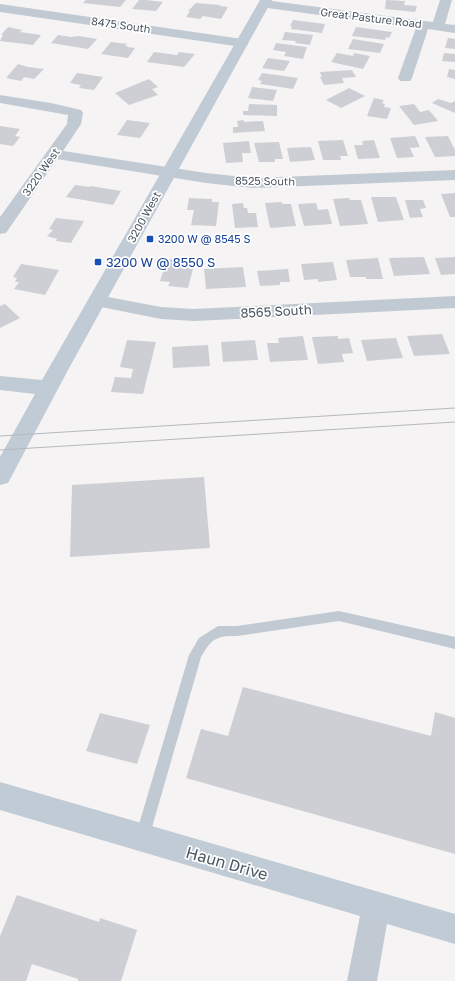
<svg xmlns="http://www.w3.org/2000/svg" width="455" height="981" font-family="'Golos Text',sans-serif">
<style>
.building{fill:#cdcfd5}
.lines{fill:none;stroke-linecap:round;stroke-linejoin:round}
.lane{fill:#c1cad2;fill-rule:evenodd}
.street{fill:#c1cad2;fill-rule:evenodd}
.secondary{fill:#c1cbd6;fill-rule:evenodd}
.tram{stroke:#b5b8bd;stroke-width:1}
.transit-dot{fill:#1a4fb4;stroke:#fff;stroke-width:1.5}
.labels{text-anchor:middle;stroke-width:3.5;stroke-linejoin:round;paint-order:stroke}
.far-street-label{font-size:11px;fill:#4a5661;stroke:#fff}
.far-transit-label{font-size:11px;fill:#164399;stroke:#fff;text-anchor:start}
.transit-label{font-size:13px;fill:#164399;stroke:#fff;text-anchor:start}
.street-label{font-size:13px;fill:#4a5661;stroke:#fff}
.near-street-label{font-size:16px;fill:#4a5661;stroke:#fff}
</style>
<rect width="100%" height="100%" fill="#f5f3f3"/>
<path class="building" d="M86,0H126L120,7L83,3Z
M139,0H146L163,2L156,11L132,9Z
M386,0L405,1L404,5L417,6L415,12L385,9Z
M196,3L220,5L219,6L228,7L221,19L203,16L200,19L186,17L190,11H188Z
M293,20L325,24L322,33L291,29L292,26H290Z
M8,27L22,30L20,32L41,35L33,45L0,41L3,35H1Z
M356,27L392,32L389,38L386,37L385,40L352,36Z
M285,32L313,35L310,45L295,43L296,41L282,40Z
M58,35L71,37L79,36L97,39L88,49L51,43Z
M448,38L455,39V49L445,48Z
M353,39L384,44L380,53L348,49Z
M111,42L127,44L125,46H128L127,47L135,48L128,58L101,54Z
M276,43L307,47L303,59L284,56L286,52L273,50Z
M154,52L177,55L179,52L195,54L184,67L147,62Z
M337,53L353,56L354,53L370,56L363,69L331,62Z
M444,53L455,54V62L442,61Z
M268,58L290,61L284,71L262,68Z
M18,64L28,67L44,69L34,79L24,77L21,81L6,78Z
M449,69L455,70V79L447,77Z
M352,70L356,77L342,78L344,83L324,85L320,77H322L320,72Z
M77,73L103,77L94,90L79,88L81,85L70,83Z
M262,73L298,78L293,89L260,84L262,81L258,80Z
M149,79L158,87L152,89L158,95L129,105L115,93Z
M252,87L277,90L273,101L248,98Z
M349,88L365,96L341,108L326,100Z
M374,98L384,100L382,103L385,104L384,107L391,108L387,119L367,116Z
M438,99L451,103L455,101V113L432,103Z
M249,104L277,105V116L243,115V111H248Z
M414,104L420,112L429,110L438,121L414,125L399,106Z
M127,120L150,123L140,138L117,135Z
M244,120V122L263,121L265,131L233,133V127H238L237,121Z
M0,126L20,129L15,136L20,137L13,146L0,144Z
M415,136L420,147L410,148L414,157L397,158L390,138Z
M448,136L455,150V156L435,157L425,137Z
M343,140L348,156H340L341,160H323L318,141Z
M374,140L380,158L358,159L354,145H363L362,141Z
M249,141L251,153H242L243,162L226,163L223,143Z
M279,142L283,159H275V162H259L254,143Z
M311,147L315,160L290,162L287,148Z
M75,185L90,187L91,186L121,191L113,205L66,197Z
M455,193V217H450L441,194Z
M371,197H396L404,220L378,222Z
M189,198L212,199V202H219L216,226L191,225L194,210H187Z
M349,198L350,200H361L368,224L340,226L333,199Z
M405,200H423L426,208L420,209L423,217L410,218Z
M282,202V204H291L296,226L270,228L265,203Z
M243,203L244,208H247L248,213H256L258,227L235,228L232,204Z
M316,203L318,210L328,209L332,224L304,226L298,204Z
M56,218L84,221L71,243L56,241L57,239L47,236L53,230L49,229Z
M424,257L430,274L394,276L389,258Z
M455,257V274L441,275L435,258Z
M378,258L383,279H366V277H350L346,260Z
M167,259L195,261L188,288L168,286L170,282L160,281Z
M333,262L337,280L318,282V279L304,280L301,264Z
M21,264L59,270L45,295L14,289L19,282H15L17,278L13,277Z
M243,267L246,287L206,289L204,269Z
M288,269L290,282H280V285L260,286L257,271Z
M5,304L20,318L0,328V306Z
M442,334L450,354L414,356L407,336Z
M303,336L308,360L270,362L267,343H279L278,338Z
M338,336V339L349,338L353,353L342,354L344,362L318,364L312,337Z
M396,338L403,358L367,361L361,340Z
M127,340L156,342L143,394L111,392L115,377L131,378L133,369L120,367Z
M255,340L258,360L223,362L221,342Z
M208,345L210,366L173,368L172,347Z
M204,477L210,548L70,557L72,485Z
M243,687L431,736L435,712L455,718V854L186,778L201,729L228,736Z
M100,713L150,725L137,764L86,751Z
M17,895L99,922L100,918L137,930L121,981H78V979L32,964L26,981H0V936Z"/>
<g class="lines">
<path class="lane" d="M339,611L455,637V649L339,621L237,636C216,636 212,638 201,657L149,838L147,843L142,845L137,843L135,838L189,655L199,638L218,626H237Z"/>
<path class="street" d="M264,0L433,22L440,0H452L445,24L455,25V33L428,29L412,78L410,81H400L398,78L416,28L260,7L258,4L260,1Z
M0,4L242,39L247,40L248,43L247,46L242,47L0,12Z
M0,95L51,103L81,110L83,113L81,124L63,151L206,173L253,178L455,170V180L253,188L206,183L57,159L6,233L0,234V217L67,124L68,115L0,103Z
M97,295L161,307L194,309L455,296V308L194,321L161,319L91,305L88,301L91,297Z
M376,892L386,896L390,906L377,981H347L362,906L366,896Z"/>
<path class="secondary" d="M260,0H272L68,370L8,483L0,485V457L35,394L0,390V376L42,380Z
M0,782L455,914V944L0,810Z"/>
<path class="tram" d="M0,436L455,408
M0,450L455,422"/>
</g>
<g class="transit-dot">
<rect x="146" y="235" width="8" height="8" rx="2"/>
<rect x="94" y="258" width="8" height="8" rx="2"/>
</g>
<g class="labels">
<g class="far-street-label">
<text transform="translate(371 18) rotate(7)" y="4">Great Pasture Road</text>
<text transform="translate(121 25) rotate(8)" y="4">8475 South</text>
<text transform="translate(41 172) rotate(-55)" y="4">3220 West</text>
<text transform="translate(265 181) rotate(1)" y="4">8525 South</text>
<text transform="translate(144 217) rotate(-61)" y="4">3200 West</text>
</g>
<g class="far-transit-label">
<text x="158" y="243">3200 W @ 8545 S</text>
</g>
<g class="transit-label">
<text x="106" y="267">3200 W @ 8550 S</text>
</g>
<g class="street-label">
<text transform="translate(276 311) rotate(-3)" y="5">8565 South</text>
</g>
<g class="near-street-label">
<text transform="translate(227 863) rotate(16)" y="6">Haun Drive</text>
</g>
</g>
</svg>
